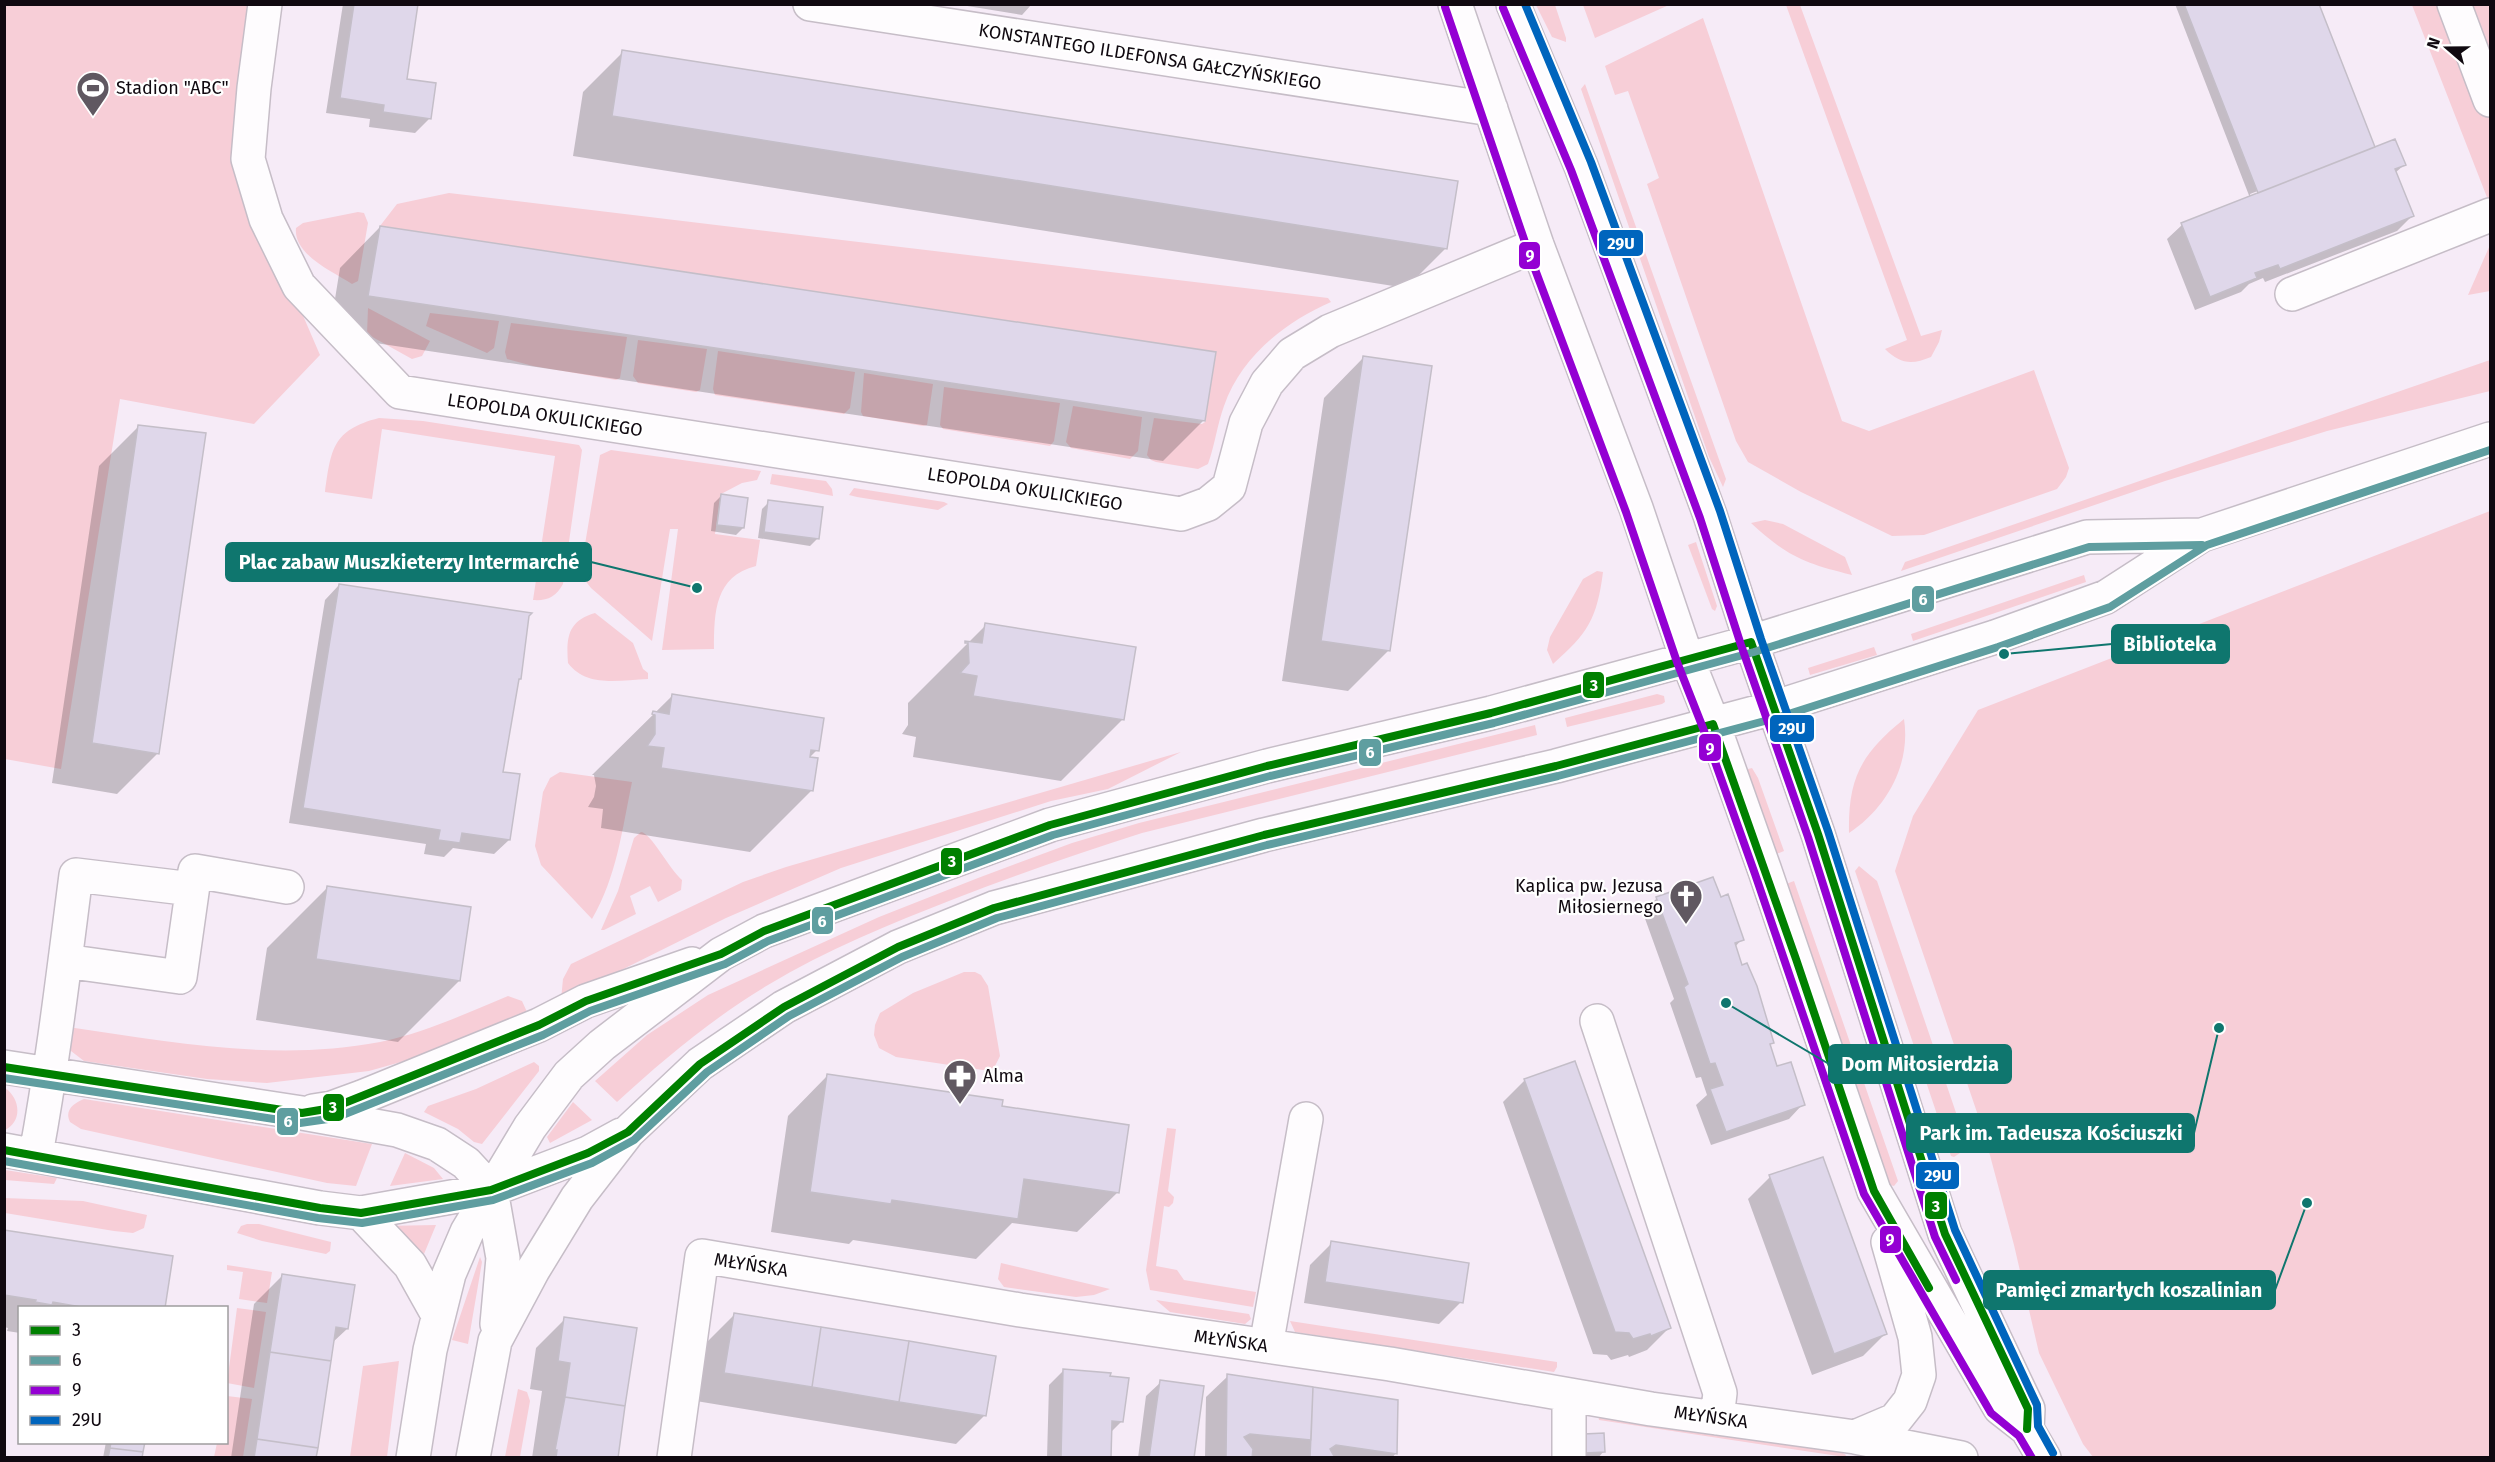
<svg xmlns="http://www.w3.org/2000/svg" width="2495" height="1462" font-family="'Fira Sans',sans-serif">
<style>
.green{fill:#f7ced7}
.shadow{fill:#0003;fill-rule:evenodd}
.building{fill:#dfd7ea;stroke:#c4bec8;stroke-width:1.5}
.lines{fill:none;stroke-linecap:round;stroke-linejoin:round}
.minor-casing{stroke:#c6bdc7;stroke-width:36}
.minor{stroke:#fefcfe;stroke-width:33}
.bus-1-casing{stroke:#fff;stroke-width:12}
.bus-2-casing{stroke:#fff;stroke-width:12}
.bus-3-casing{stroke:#fff;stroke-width:12}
.bus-4-casing{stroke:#fff;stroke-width:12}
.bus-1{stroke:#008000;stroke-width:8}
.bus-2{stroke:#5f9ea0;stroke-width:8}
.bus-3{stroke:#9400d3;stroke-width:8}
.bus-4{stroke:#0065bd;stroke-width:8}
.labels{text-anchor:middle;stroke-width:4.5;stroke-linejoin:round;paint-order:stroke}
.street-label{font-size:18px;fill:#100910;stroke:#fff}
.poi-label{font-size:18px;fill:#100910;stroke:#fff;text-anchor:start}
.leader{fill:none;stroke:#0f766e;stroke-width:2}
.callout-dot{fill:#0f766e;stroke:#fff;stroke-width:2}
.callout{fill:#0f766e;stroke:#0f766e;stroke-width:2}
.callout-label{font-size:20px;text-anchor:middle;font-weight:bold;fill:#fff}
.line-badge{stroke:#fff;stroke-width:2}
.badge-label{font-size:16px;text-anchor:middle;font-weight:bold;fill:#fff}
</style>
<rect width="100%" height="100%" fill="#f6ebf7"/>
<path class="green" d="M4,5H247L235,158L320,355L254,424L120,399L61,769L5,759Z
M1536,5H1555L1566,38V42L1552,37Z
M1583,5V4L1669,5L1595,38Z
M1786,5H1800L1921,336L1942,330L1939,342L1931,357C1912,365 1900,364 1885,349L1907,340Z
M2412,5H2490V205Z
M1703,18L1842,421L1869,431L2034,370L2069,468L2066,477L2057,489L1924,535L1892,536L1801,492L1748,462L1736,441L1647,184L1659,178L1628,91L1615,95L1605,66Z
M1585,84L1726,479L1723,487L1709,457L1581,89Z
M449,193L1328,298L1331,302C1285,322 1241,357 1224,406C1217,425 1215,445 1208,464L1198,469L1156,462L1151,460L1147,455L1154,418L1202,424L1205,422L1215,352L380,226L397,204Z
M358,212L364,213L368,223L358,281L352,284C334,272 293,255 296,228L303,223Z
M2490,245V291L2468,295Z
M368,308L430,341L422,356L412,359L367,334Z
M430,313L499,321L494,348L487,353L426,326Z
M511,323L627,337L620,378L616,380L533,366L507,359L505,352Z
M638,340L707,349L700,390L696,392L638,383L633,376Z
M718,351L855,372L850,408L844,414L715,395L713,389Z
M2490,360V391L2327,431L2165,481L1901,571L1905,562Z
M864,373L933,384L927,425L923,426L863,416L861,412Z
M944,387L1060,403L1054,441L1050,446L943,429L940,425Z
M1073,406L1142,417L1138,451L1130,459L1071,448L1066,442Z
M379,418L423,421L579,445L582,450L563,584C556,597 547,601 533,600L555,456L382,429L372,499L325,492C331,450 332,430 379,418Z
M611,450L761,471L757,480L742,483L721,494L715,534L760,540L756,566C715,576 714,612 714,649L662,650L678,529H670L652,641L591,588L580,574L600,455Z
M772,474L826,481L832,489L833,496L770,484Z
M854,488L944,502L948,504L938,510L857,497L849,495Z
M2490,511V1457H2093L2083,1444L2039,1353L2014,1245L1984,1133L1895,871L1913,816L1978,710Z
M1765,520L1783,524L1845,557L1852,575C1804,563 1788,557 1751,523Z
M1696,542L1717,606L1715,611L1712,609L1688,545Z
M1597,571L1603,572C1597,619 1588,633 1553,664L1547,650L1550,637L1583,579Z
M2084,575L2086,582L1913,641L1911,634Z
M595,613L633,643L643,669L648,673V679C619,680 587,688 568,663C566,637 568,621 595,613Z
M1874,647L1877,655L1810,675L1808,668Z
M1657,694L1664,696L1665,702L1662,704L1567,727L1565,718Z
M1904,719C1911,764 1887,808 1849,833C1848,778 1861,754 1904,719Z
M1535,725L1537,735L1142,833C1079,853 1016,875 954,899C890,924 826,950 768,985C713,1018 664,1059 617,1102L595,1081L647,1035L708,995L879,917L978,878L1072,843L1139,823Z
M1181,752L1108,789L1051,801L841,868L726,918L561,1000L563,979L571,964L743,882L786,867Z
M1752,768L1758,778L1784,851L1774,855L1747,773L1748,769Z
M560,772L632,782C622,830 617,876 592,919L541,865L535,846L543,792L550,778Z
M641,832C651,833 670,870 682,880L681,890L658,902L650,886L630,896L636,914L604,930H601L618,891L634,838Z
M1859,866L1877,881L1966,1142L1960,1153L1954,1157L1951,1156L1855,871Z
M1794,881L1898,1181L1894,1186L1890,1185L1786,884Z
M964,972H975L981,975L988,986L1000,1056L994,1068L983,1070L896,1057L879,1048L874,1035L875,1025L880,1013L913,993Z
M508,996L522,1001L527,1012L454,1047L369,1071L267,1083L207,1079L84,1061L71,1051L68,1046V1027C172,1042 275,1062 380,1042C424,1033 467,1013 508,996Z
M534,1062L539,1066V1071L482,1144L474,1142L458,1129L424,1112L428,1106L476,1089Z
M5,1088C20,1098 23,1121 5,1130Z
M84,1099L372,1144L356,1186L327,1183L81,1129L70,1122C64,1110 74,1103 84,1099Z
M573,1102L592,1120L550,1143L547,1137Z
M1167,1128L1176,1129L1168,1191L1174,1197L1173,1203L1169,1207L1164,1206L1156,1266L1177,1270L1184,1280L1256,1292L1253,1307L1150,1290L1146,1270Z
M405,1153L434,1168L443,1179L390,1186Z
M5,1170L57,1178L54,1184L5,1180Z
M4,1198L83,1201L147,1215L144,1228L133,1233L114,1231L5,1213Z
M247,1224H259L331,1242L330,1251L326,1254L262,1241L237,1233L241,1226Z
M436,1225L424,1254L384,1226Z
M480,1257L482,1262L468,1344L452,1340Z
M1001,1263L1110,1289L1094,1295L1076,1297L1004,1287L998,1279Z
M227,1265L272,1272L267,1303L239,1299L243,1272L227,1270Z
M1156,1300L1249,1314L1251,1319L1245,1324L1170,1312Z
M237,1308L266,1312L254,1388L227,1383Z
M1290,1321L1557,1362V1367L1554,1372L1295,1332Z
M399,1361L387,1457H350L363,1366Z
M518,1389L527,1392L530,1401L520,1457H505Z
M227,1396L252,1399L243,1457H214L217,1443L226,1442Z
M1598,1413L1838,1450L1846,1455L1845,1457L1599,1420Z"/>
<path class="shadow" d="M343,4H417L405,80L429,119L415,133L369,127L370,119L326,113Z
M955,4H1032L1022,15Z
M2175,4H2317L2374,149L2404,165L2395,173L2412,216L2397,231L2265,282L2263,278L2249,284L2241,292L2195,310L2167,239L2182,225L2250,198ZM2364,149L2251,197L2250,194Z
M623,52L1446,248L1406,288L573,156L583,92Z
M380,227L1214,354L1203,421L1163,461L329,336L340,268Z
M1364,357L1388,651L1348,691L1282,681L1324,398Z
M139,426L205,435L157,754L117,794L52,783L99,466Z
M721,496L743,528L736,535L711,531L714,503Z
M769,502L817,539L810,546L758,538L762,509Z
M339,585L519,676L520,679L516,683L501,773L509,840L494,854L453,848L444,857L424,854L426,844L289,823L325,600Z
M986,625L1122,720L1061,781L913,757L916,737L902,734L908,725V703Z
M672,696L817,750L809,758L811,791L750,852L601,828L603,809L588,807L594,797L596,786L594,775H592Z
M328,887L459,981L398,1042L256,1020L267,948Z
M1657,898L1720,899L1742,939L1735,947L1773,1042L1769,1046L1776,1068L1803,1104L1789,1119L1711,1145L1696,1105L1707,1095L1701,1077L1696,1078L1670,1003L1674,999L1643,913Z
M828,1075L1000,1107L1118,1192L1077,1232L1012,1223L976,1259L853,1240L849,1244L771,1232L788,1116Z
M1525,1080L1669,1328L1647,1350L1629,1357L1628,1355L1611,1360L1607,1355L1593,1354L1503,1102Z
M1770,1177L1885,1334L1863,1356L1812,1375L1748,1199Z
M4,1232L164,1308H20V1333L7,1331L8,1328L4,1327Z
M1332,1243L1461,1302L1439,1324L1304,1303L1310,1265Z
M283,1275L347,1329L332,1343L316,1458H231L254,1304Z
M734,1315L985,1415L956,1444L696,1401L706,1343Z
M565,1319L616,1458H532L542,1391L530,1389L536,1348Z
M1064,1370L1122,1421L1110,1433V1458H1047L1049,1385Z
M1228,1376L1396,1453L1392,1458H1205L1206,1397Z
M1161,1382L1192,1458H1138L1146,1396Z
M106,1442H143L141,1458H103Z
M1577,1442L1604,1451L1598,1458H1578Z"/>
<path class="building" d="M354,4H418L407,79L436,83L431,119L383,112L384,105L340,98Z
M2184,4H2319L2375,147L2258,193Z
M622,50L1458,181L1447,249L612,116Z
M2395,139L2406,165L2395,169L2414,216L2280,269L2278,265L2255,273L2257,278L2210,297L2181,223Z
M380,226L1216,352L1205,421L368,296Z
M1363,356L1432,366L1390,651L1321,641Z
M138,425L206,433L159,754L92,743Z
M721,494L748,498L744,528L717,525Z
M768,500L823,507L819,539L764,532Z
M339,584L532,613L529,616L521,679H519L503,772L520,774L510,840L462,833L460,843L438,840L440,830L303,808Z
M985,623L1136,647L1124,720L973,696L977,676L960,673L969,663L968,643H965V641L982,643Z
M672,694L824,718L819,751L811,750L810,757L818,758L813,791L661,768L664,748L647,746L655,734V715L652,714L653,711L669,714Z
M1713,877L1721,897L1728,894L1744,940L1735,943L1742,965L1747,963L1757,986L1774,1043L1770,1044L1777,1066L1791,1062L1805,1105L1726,1132L1710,1089L1723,1085L1715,1063L1710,1064L1684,987L1688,984L1656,897Z
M327,886L471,907L460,981L316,959Z
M1575,1061L1671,1328L1651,1336L1650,1334L1633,1339L1629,1333L1615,1332L1524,1079Z
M827,1074L1003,1100L1002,1106L1129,1125L1119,1193L1024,1179L1018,1219L892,1200L891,1204L810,1192Z
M1823,1157L1887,1334L1834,1354L1769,1175Z
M4,1230L173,1256L165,1308H87L53,1302L52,1305L35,1302L36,1300L4,1295Z
M1331,1241L1469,1263L1463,1303L1325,1282Z
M282,1274L355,1285L348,1329L336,1327L331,1361L270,1352Z
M734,1313L821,1327L812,1387L724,1373Z
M564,1317L637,1328L625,1406L565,1397L570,1363L558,1361Z
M821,1327L909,1341L899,1402L812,1387Z
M909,1341L996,1356L986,1416L899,1402Z
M270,1352L331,1361L318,1448L257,1439Z
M1063,1369L1111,1373L1110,1376L1129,1378L1123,1422L1112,1421L1111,1458H1061Z
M1227,1374L1313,1387L1311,1440L1250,1434L1244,1437L1253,1449L1252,1458H1226Z
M1160,1380L1204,1386L1194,1458H1149Z
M1313,1387L1398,1400L1397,1454L1336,1445L1330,1449L1335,1458H1310Z
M565,1397L625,1406L618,1458H556L557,1450H555Z
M1604,1433L1605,1452L1585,1453L1584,1434Z
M257,1439L318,1448L316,1458H254Z
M111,1442H145L143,1452L110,1448Z
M110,1448L143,1452L142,1458H108Z"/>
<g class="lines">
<defs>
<path id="minor" d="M265,4L254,88L248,159L266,219L299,286L400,392L1181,514L1208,504L1229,487L1246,423L1267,383L1292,354L1330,331L1537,245
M810,4L1491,109
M1455,4L1537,245L1636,508L1687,659L1713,724L1765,871L1874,1191L2000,1408L2027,1429L2044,1458
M1513,4L1581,166L1710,515L1751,642L1818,834L1945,1234L2028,1409L2027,1429
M2454,4L2490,100
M2292,294L2490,215
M65,961L180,977L195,871L287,887
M1597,1021L1720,1393L1717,1418
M4,1067L302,1113L397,1130L437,1144L466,1163L491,1190L503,1258L497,1324
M313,1111L332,1108L362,1097L539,1025L586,1001L692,964
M4,1150L320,1208L361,1213L491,1190L588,1153L621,1135
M36,1154C53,1062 64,968 76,875L192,889
M361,1213L410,1265L438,1315
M1266,1346L1306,1119
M1569,1395V1458
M1855,1437L1895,1420L1910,1401L1919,1375L1915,1337L1888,1242
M413,1458L430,1350L449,1274L467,1232L530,1127L569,1075L602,1045L721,954L764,931L1050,825L1267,766L1491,713L1751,642L2087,537L2202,535
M473,1458L495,1341L533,1270L577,1198L628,1132L700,1064L784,1007L898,947L994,908L1264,835L1556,766L1773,708L1995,637L2106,597L2202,535L2490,439
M674,1458L702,1256L1020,1310L1390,1364L1651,1409L1855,1437L1961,1458"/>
</defs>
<use href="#minor" class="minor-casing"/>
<use href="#minor" class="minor"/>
<defs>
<path id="bus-1" d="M4,1067L302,1113L332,1108L539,1025L586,1001L721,954L764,931L1050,825L1267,766L1491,713L1751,642L1818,834L1945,1234L2028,1409L2027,1429
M4,1150L320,1208L361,1213L491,1190L588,1153L628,1132L700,1064L784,1007L898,947L994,908L1264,835L1556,766L1713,724L1796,959L1874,1191L1929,1288"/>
<path id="bus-2" d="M4,1078L300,1123L335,1118L543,1035L590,1011L725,964L768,941L1053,835L1270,776L1494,723L1754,652L2089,547L2202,545
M4,1161L318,1218L362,1223L493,1200L592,1163L634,1140L707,1072L789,1016L902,957L997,918L1267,845L1558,776L1776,718L1998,647L2110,607L2207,545L2490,450"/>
<path id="bus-3" d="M1445,7L1527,248L1626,512L1677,662L1703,728L1755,874L1864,1194L1991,1413L2019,1436L2032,1458
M1503,8L1571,170L1700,518L1741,645L1808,837L1935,1237L1956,1280"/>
<path id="bus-4" d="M1525,4L1591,162L1720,511L1761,639L1828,831L1955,1230L2037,1405L2038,1426L2053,1453"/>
</defs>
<use href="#bus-1" class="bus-1-casing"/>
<use href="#bus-2" class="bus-2-casing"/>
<use href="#bus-3" class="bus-3-casing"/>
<use href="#bus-4" class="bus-4-casing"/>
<use href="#bus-1" class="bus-1"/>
<use href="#bus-2" class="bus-2"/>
<use href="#bus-3" class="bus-3"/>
<use href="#bus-4" class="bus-4"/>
</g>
<defs>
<symbol id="stadium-pin" viewBox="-11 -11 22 30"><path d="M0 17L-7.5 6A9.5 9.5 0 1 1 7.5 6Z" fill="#605861" stroke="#fff"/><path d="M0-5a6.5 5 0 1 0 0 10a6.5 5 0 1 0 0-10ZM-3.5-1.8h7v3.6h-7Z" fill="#fff"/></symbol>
<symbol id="church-pin" viewBox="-11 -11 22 30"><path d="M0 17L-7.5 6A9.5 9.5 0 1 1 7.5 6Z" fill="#605861" stroke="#fff"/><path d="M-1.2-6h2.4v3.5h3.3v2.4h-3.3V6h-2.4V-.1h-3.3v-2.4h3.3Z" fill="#fff"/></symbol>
<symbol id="pharmacy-pin" viewBox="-11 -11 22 30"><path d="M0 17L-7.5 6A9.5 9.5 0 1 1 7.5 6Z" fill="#605861" stroke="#fff"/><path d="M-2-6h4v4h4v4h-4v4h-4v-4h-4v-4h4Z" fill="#fff"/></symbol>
</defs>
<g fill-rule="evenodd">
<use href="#stadium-pin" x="74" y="69" width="38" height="52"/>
<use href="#church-pin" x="1667" y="877" width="38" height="52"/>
<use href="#pharmacy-pin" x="941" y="1057" width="38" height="52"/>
</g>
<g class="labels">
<g class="street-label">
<text transform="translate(1150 57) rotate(9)" y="6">KONSTANTEGO ILDEFONSA GAŁCZYŃSKIEGO</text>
<text transform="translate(545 415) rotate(9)" y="6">LEOPOLDA OKULICKIEGO</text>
<text transform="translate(1025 489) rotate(9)" y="6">LEOPOLDA OKULICKIEGO</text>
<text transform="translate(751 1265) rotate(9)" y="6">MŁYŃSKA</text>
<text transform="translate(1231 1341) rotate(8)" y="6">MŁYŃSKA</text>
<text transform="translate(1711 1417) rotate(8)" y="6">MŁYŃSKA</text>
</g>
<g class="poi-label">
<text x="116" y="94">Stadion "ABC"</text>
<text x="1663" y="892" text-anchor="end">Kaplica pw. Jezusa<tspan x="1663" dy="21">Miłosiernego</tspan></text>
<text x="983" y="1082">Alma</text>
</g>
</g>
<path class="leader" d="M697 588L591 562M2004 654L2112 644M1726 1003L1829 1064M2219 1028L2194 1133M2307 1203L2275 1290"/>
<g class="callout-dot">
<circle cx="697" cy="588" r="6"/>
<circle cx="2004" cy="654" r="6"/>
<circle cx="1726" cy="1003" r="6"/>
<circle cx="2219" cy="1028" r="6"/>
<circle cx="2307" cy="1203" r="6"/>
</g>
<g class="callout">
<rect x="226" y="543" width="365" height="38" rx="6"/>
<rect x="2112" y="625" width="117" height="38" rx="6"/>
<rect x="1829" y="1045" width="182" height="38" rx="6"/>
<rect x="1907" y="1114" width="287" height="38" rx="6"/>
<rect x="1984" y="1271" width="291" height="38" rx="6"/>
</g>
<g class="callout-label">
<text x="409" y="569">Plac zabaw Muszkieterzy Intermarché</text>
<text x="2170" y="651">Biblioteka</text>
<text x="1920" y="1071">Dom Miłosierdzia</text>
<text x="2051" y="1140">Park im. Tadeusza Kościuszki</text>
<text x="2129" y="1297">Pamięci zmarłych koszalinian</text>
</g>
<g class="line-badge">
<rect x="1598" y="229" width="46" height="28" rx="6" fill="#0065bd"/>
<rect x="1518" y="241" width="23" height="29" rx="6" fill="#9400d3"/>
<rect x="1911" y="585" width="24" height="28" rx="6" fill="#5f9ea0"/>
<rect x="1582" y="671" width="23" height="28" rx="6" fill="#008000"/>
<rect x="1769" y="714" width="46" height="29" rx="6" fill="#0065bd"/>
<rect x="1698" y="733" width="24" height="29" rx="6" fill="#9400d3"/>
<rect x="1358" y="738" width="24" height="29" rx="6" fill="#5f9ea0"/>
<rect x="940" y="847" width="23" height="29" rx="6" fill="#008000"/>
<rect x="811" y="906" width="23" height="29" rx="6" fill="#5f9ea0"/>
<rect x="322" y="1093" width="23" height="29" rx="6" fill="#008000"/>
<rect x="276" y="1107" width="23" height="29" rx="6" fill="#5f9ea0"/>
<rect x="1915" y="1161" width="45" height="29" rx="6" fill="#0065bd"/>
<rect x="1924" y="1191" width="24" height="29" rx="6" fill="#008000"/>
<rect x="1879" y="1225" width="23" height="29" rx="6" fill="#9400d3"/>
</g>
<g class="badge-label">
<text x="1621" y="249">29U</text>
<text x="1530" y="261">9</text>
<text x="1923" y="605">6</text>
<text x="1594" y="691">3</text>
<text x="1792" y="734">29U</text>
<text x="1710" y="754">9</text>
<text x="1370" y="758">6</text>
<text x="952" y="867">3</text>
<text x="822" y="927">6</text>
<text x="333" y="1113">3</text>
<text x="288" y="1127">6</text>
<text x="1938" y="1181">29U</text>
<text x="1936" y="1212">3</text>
<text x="1890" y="1245">9</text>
</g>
<rect width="2495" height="1462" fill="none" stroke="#100910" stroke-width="12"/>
<rect x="18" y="1306" width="210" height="138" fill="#ffffff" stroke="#9f9d9f" stroke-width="1.5"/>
<rect x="30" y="1326" width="30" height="9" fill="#008000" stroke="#9f9d9f" stroke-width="1.5"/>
<text x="72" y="1336" font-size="18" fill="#100910">3</text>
<rect x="30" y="1356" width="30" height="9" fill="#5f9ea0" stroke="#9f9d9f" stroke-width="1.5"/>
<text x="72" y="1366" font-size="18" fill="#100910">6</text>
<rect x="30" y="1386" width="30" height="9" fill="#9400d3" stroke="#9f9d9f" stroke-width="1.5"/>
<text x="72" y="1396" font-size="18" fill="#100910">9</text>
<rect x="30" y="1416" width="30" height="9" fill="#0065bd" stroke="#9f9d9f" stroke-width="1.5"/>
<text x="72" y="1426" font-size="18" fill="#100910">29U</text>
<g transform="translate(2447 48) rotate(290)" stroke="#ffffff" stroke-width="4.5" paint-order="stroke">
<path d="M0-4.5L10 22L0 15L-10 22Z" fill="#100910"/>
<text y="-9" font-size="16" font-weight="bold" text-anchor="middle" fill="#100910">N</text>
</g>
</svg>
